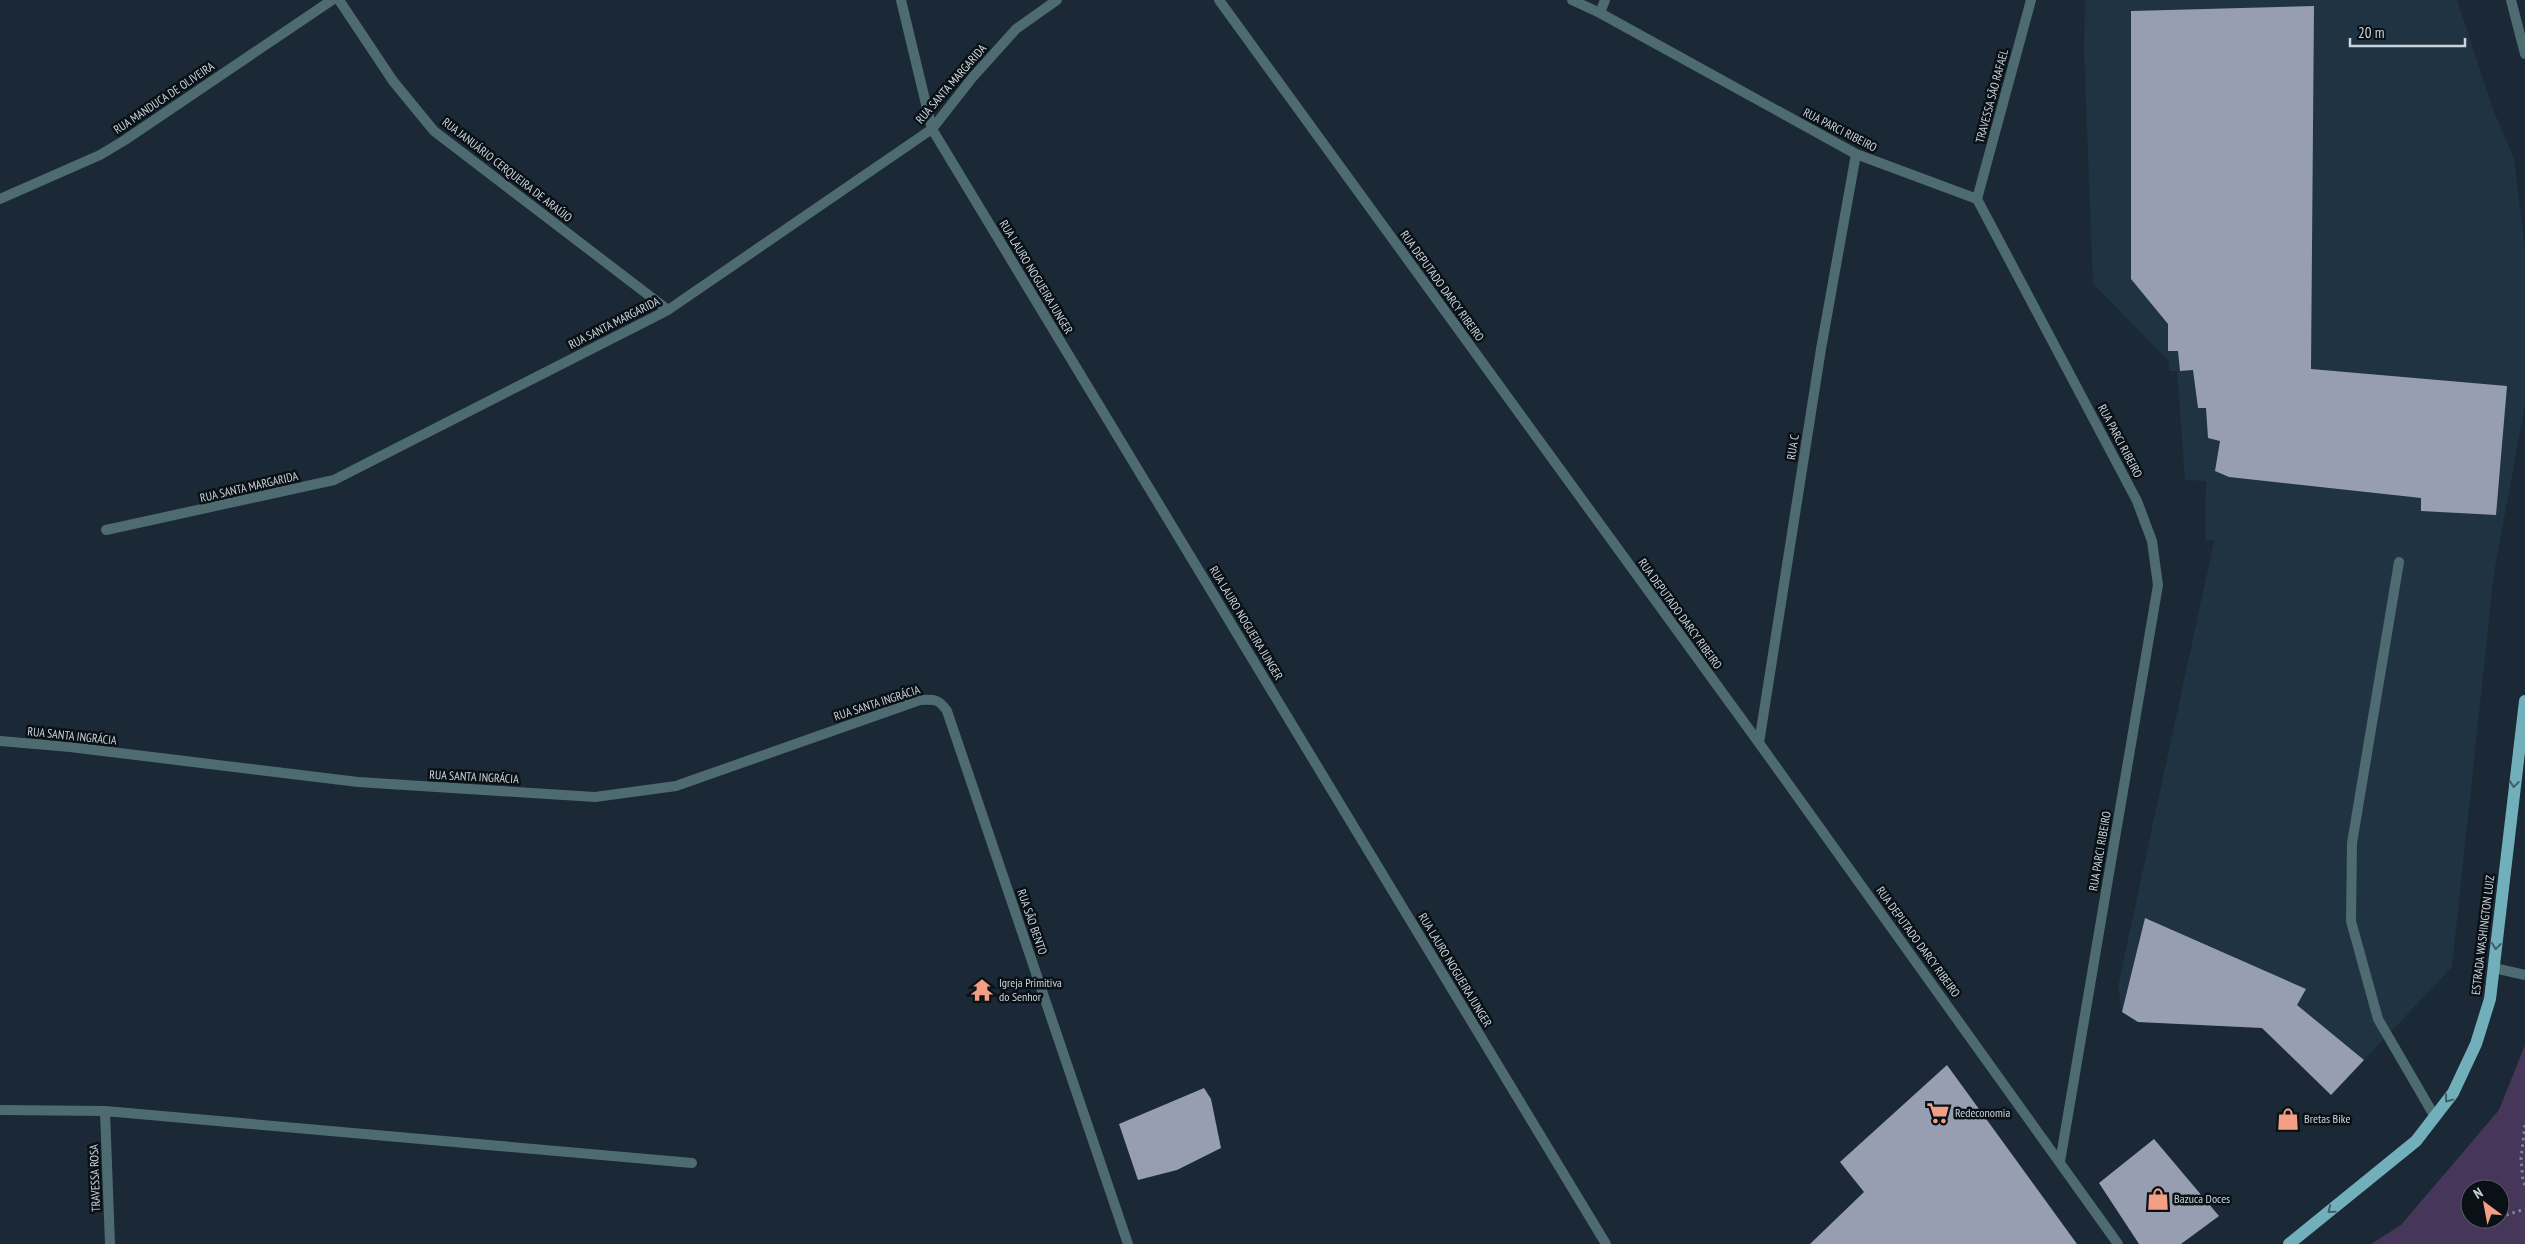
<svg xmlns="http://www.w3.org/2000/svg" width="2525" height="1244" font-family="'PT Sans Narrow',sans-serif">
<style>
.built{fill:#1f3343}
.green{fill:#463659;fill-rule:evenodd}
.building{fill:#989eb2}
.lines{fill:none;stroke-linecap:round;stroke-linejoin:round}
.path{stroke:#7b8690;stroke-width:3;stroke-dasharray:2.5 4;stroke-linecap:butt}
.service{stroke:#4e6b71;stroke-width:10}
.minor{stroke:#4e6b71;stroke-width:10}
.tertiary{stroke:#4e6b71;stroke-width:10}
.primary{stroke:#71afbb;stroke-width:12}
.oneway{stroke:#3e6068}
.labels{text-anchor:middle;stroke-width:5;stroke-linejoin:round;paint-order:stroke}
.street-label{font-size:12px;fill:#cbd4dc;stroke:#0a1116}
.poi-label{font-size:12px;fill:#cbd4dc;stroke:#0a1116;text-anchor:start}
</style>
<rect width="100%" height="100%" fill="#1a2935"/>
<path class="built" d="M2085,0H2457L2493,109L2514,158L2525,250V405L2494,573L2452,967L2331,1095L2262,1028L2138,1022L2122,1012L2118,986L2214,541L2205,540L2206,481L2185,480L2177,371H2169V361L2093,284L2084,51Z"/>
<path class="green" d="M2525,1045V1244H2371L2401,1225L2499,1110ZM2470,1189H2500V1219H2470Z"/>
<path class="building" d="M2314,6L2311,369L2507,386L2496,515L2421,511V498L2229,477L2215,471L2220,441L2208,438L2206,408H2198L2193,370L2180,371L2178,351H2168V324L2131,279V11Z
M2145,918L2306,989L2297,1005L2364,1060L2331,1095L2262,1028L2138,1022L2122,1012Z
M1947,1065L2077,1244H1810L1864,1192L1840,1162Z
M1204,1088L1211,1099L1221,1148L1177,1170L1138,1180L1119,1124Z
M2154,1139L2219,1216L2181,1244H2139L2099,1183Z"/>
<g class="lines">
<path class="path" d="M2525,1125L2521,1158L2523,1182L2525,1185
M2500,1217L2525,1209"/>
<path class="service" d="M2399,562L2352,843L2351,921L2378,1019L2435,1117"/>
<path class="minor" d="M339,0L393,81L434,131L668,310
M901,0L932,129L1606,1244
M1219,0L1759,743L2118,1244
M1572,0L1600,13L1856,154L1977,199L2137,501L2152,541L2158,585L2060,1162
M1600,13L1605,0
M0,199L100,155L125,140L332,0
M1977,199L2031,0
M106,530L334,480L668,310L932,129L972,78L1016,29L1057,0
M0,741L70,747L358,782L595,797L676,786L920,700C934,699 939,699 947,711L1128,1244
M1759,743L1821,349L1856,154
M2494,968L2525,975
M0,1110L105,1111L692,1163
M105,1111L110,1244"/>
<path class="tertiary" d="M2511,0L2525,54"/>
<path class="primary" d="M2289,1244L2416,1141L2453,1093L2476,1044L2490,999L2525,701"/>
</g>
<defs><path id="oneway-chevron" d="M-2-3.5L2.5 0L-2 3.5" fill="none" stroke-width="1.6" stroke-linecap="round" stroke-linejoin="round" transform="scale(1.25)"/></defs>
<g class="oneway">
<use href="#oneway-chevron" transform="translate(2514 784) rotate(97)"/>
<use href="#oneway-chevron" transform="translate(2496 946) rotate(96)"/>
<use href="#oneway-chevron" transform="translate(2448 1099) rotate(127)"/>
<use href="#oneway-chevron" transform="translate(2331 1210) rotate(141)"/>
</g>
<defs>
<symbol id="temple-bare" viewBox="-9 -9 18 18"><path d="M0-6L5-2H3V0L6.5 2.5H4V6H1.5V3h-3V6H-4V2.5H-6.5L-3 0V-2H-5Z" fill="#f39f85" stroke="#0a1116" stroke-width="2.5" paint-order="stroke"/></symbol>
<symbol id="supermarket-bare" viewBox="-9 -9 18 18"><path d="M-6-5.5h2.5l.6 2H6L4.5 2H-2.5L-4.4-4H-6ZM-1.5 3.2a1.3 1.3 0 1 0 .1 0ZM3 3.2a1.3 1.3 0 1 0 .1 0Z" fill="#f39f85" stroke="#0a1116" stroke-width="2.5" paint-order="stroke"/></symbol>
<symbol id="shop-bare" viewBox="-9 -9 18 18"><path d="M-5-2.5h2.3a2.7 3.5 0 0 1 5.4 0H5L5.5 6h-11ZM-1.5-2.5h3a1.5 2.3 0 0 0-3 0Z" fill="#f39f85" stroke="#0a1116" stroke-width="2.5" paint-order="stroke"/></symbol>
</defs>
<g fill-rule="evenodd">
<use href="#temple-bare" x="966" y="974" width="32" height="32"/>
<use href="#supermarket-bare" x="1922" y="1097" width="32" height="32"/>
<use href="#shop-bare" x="2272" y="1103" width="32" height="32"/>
<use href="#shop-bare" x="2142" y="1183" width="32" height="32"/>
</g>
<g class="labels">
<g class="street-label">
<text transform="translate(951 84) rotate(-49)" y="4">RUA SANTA MARGARIDA</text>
<text transform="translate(1992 96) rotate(-75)" y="4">TRAVESSA SÃO RAFAEL</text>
<text transform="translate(164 98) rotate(-34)" y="4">RUA MANDUCA DE OLIVEIRA</text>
<text transform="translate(1840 130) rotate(27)" y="4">RUA PARCI RIBEIRO</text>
<text transform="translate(507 170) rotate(38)" y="4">RUA JANUÁRIO CERQUEIRA DE ARAÚJO</text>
<text transform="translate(1036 277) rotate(59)" y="4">RUA LAURO NOGUEIRA JUNGER</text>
<text transform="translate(1442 286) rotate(54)" y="4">RUA DEPUTADO DARCY RIBEIRO</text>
<text transform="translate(614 323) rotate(-27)" y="4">RUA SANTA MARGARIDA</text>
<text transform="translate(2120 441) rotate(62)" y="4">RUA PARCI RIBEIRO</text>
<text transform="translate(1793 447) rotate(-81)" y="4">RUA C</text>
<text transform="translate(249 487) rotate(-13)" y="4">RUA SANTA MARGARIDA</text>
<text transform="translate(1680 614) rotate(54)" y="4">RUA DEPUTADO DARCY RIBEIRO</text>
<text transform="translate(1246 623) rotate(59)" y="4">RUA LAURO NOGUEIRA JUNGER</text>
<text transform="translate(877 703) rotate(-18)" y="4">RUA SANTA INGRÁCIA</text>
<text transform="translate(72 736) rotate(6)" y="4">RUA SANTA INGRÁCIA</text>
<text transform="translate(474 777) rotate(3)" y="4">RUA SANTA INGRÁCIA</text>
<text transform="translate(2100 851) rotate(-80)" y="4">RUA PARCI RIBEIRO</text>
<text transform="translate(1032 922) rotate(71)" y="4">RUA SÃO BENTO</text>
<text transform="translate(2483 935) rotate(-83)" y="4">ESTRADA WASHINGTON LUIZ</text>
<text transform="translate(1918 942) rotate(54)" y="4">RUA DEPUTADO DARCY RIBEIRO</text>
<text transform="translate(1455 970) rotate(59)" y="4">RUA LAURO NOGUEIRA JUNGER</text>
<text transform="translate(95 1178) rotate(-92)" y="4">TRAVESSA ROSA</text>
</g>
<g class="poi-label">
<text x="999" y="987">Igreja Primitiva<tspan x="999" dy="14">do Senhor</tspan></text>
<text x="1955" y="1117">Redeconomia</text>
<text x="2304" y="1123">Bretas Bike</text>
<text x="2174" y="1203">Bazuca Doces</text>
</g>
</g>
<g transform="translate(2485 1204) rotate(328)"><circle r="24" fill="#0a1116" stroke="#575f65"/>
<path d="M0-4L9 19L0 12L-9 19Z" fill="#f39f85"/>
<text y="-8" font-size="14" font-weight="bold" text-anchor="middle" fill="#cbd4dc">N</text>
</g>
<path d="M2350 38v8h115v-8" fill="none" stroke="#cbd4dc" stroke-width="2.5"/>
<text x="2358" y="38" font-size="15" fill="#cbd4dc" stroke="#0a1116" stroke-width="4" paint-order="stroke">20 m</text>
</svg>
